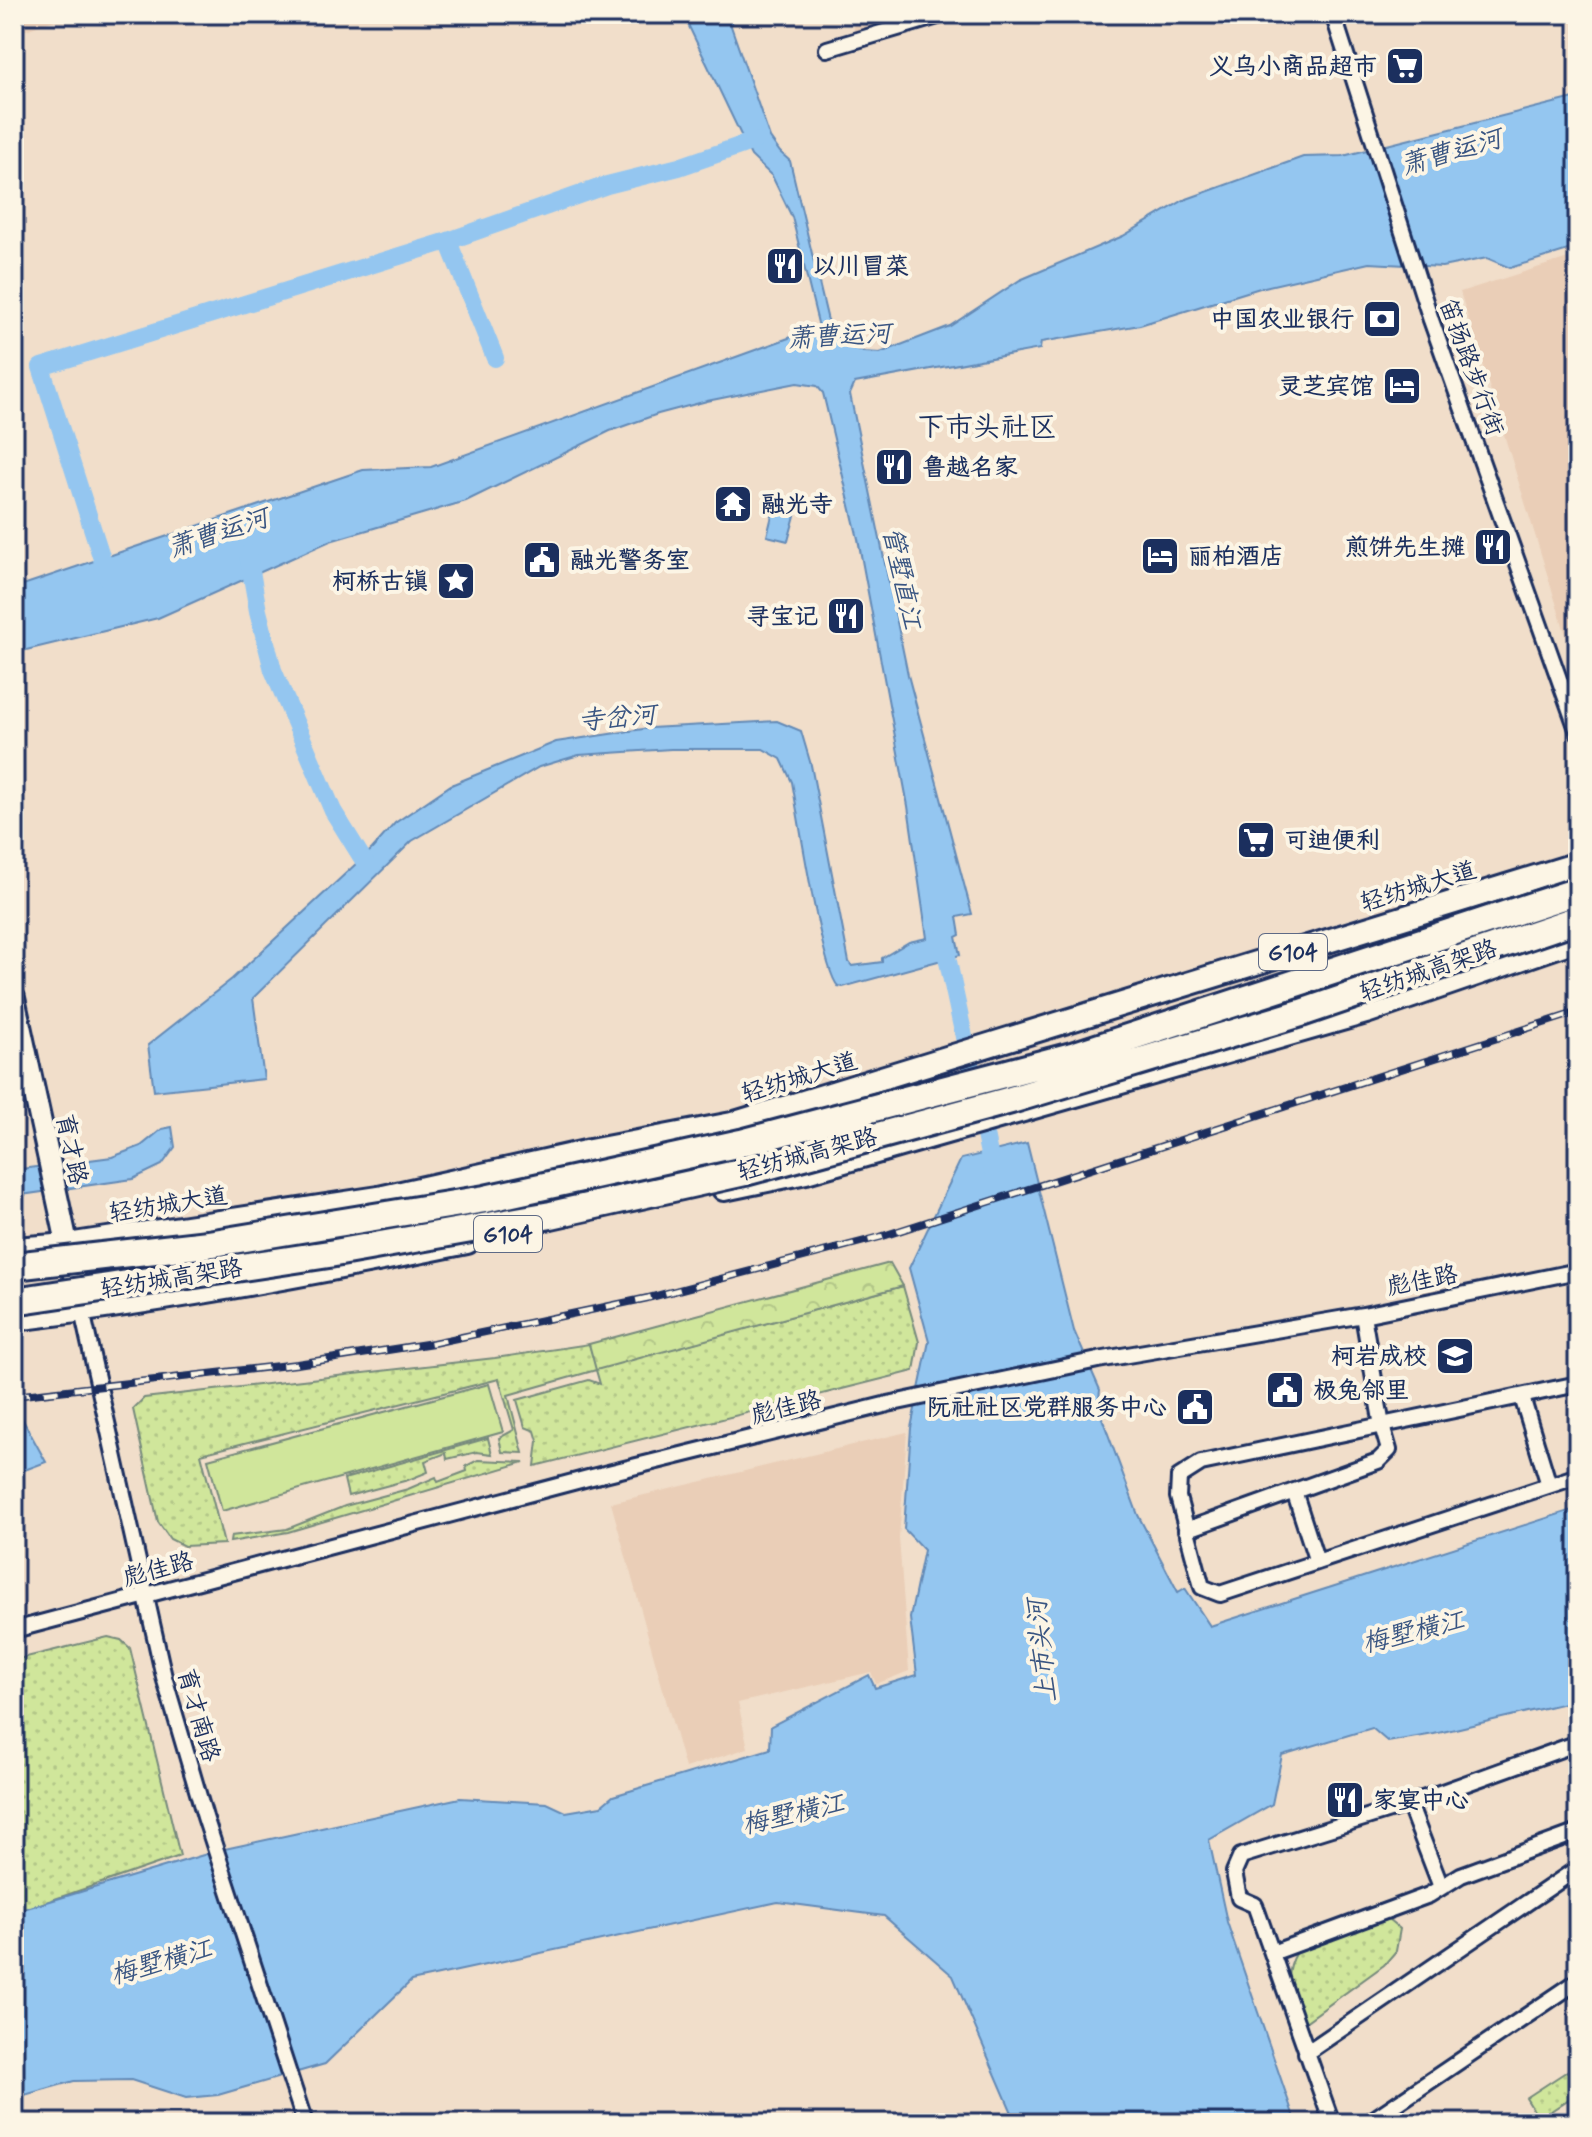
<svg xmlns="http://www.w3.org/2000/svg" width="1592" height="2137" font-family="Mynerve,'LXGW WenKai TC',sans-serif">
<style>
.built{fill:#eaceb7}
.grass{fill:url(#grass-dots);stroke:#768a7c;stroke-width:2}
.forest{fill:url(#forest-crowns);stroke:#768a7c;stroke-width:2}
.pitch{fill:#d0e69b;stroke:#768a7c;stroke-width:2}
.water{fill:#94c6f0;stroke:#648ab6;stroke-width:2}
.lines{fill:none;stroke-linecap:round;stroke-linejoin:round}
.canal{stroke:#94c6f0;stroke-width:18}
.street-casing{stroke:#1b2f5e;stroke-width:20}
.secondary-casing{stroke:#1b2f5e;stroke-width:26}
.primary-casing{stroke:#1b2f5e;stroke-width:28}
.street{stroke:#fcf5e5;stroke-width:14}
.secondary{stroke:#fcf5e5;stroke-width:20}
.primary{stroke:#fcf5e5;stroke-width:22}
.rail-casing{stroke:#1b2f5e;stroke-width:8}
.rail{stroke:#fcf5e5;stroke-width:5;stroke-dasharray:15;stroke-linecap:butt}
.highway-bridge-casing{stroke:#1b2f5e;stroke-width:32;stroke-linecap:butt}
.highway-bridge{stroke:#fcf5e5;stroke-width:26}
.labels{text-anchor:middle;stroke-width:8;stroke-linejoin:round;paint-order:stroke}
.shield{fill:#fcf5e5;stroke:#5e6a86;stroke-width:2}
.shield-label{font-size:22px;font-weight:bold;fill:#1b2f5e}
.poi-label{font-size:24px;font-weight:bold;fill:#1b2f5e;stroke:#fcf5e5;text-anchor:end}
.street-label{font-size:24px;fill:#1b2f5e;stroke:#fcf5e5}
.water-label{font-size:26px;font-style:italic;fill:#395582;stroke:#fcf5e5}
.quarter-label{font-size:28px;fill:#1b2f5e;stroke:#fcf5e5}
</style>
<defs>
<pattern id="grass-dots" width="8" height="8" patternUnits="userSpaceOnUse" patternTransform="scale(2)"><rect width="8" height="8" fill="#d0e69b"/><path d="M2 2h.1M6 6h.1" fill="none" stroke="#b2c688" stroke-width="1.8" stroke-linecap="round"/></pattern>
<pattern id="forest-crowns" width="20" height="18" patternUnits="userSpaceOnUse" patternTransform="scale(2)"><rect width="20" height="18" fill="#d0e69b"/><path d="M2 6a3 3 0 1 1 6 0M12 15a3 3 0 1 1 6 0" fill="none" stroke="#b2c688"/></pattern>
</defs>
<rect width="100%" height="100%" fill="#f1deca"/>
<filter id="ink" filterUnits="userSpaceOnUse"><feTurbulence type="fractalNoise" baseFrequency=".0125" numOctaves="2"/><feDisplacementMap in="SourceGraphic" scale="16" xChannelSelector="R" yChannelSelector="G"/><feConvolveMatrix kernelMatrix="1 2 1 2 8 2 1 2 1" color-interpolation-filters="sRGB"/></filter>
<g filter="url(#ink)">
<path class="built" d="M14,14H72L14,34Z
M851,14H919L855,34Z
M1578,255V674L1460,292Z
M907,1432L899,1538L909,1671L876,1684L871,1672L738,1703L748,1748L685,1768L611,1503Z"/>
<path class="grass" d="M903,1286L919,1342L914,1371L535,1466L538,1441L535,1431L525,1427L517,1400L589,1380L600,1384L596,1370L508,1395L523,1453L502,1452L499,1438L514,1430L499,1379L201,1454L224,1544L184,1546L170,1539L158,1522L133,1409L144,1398L495,1358L589,1344L597,1369Z
M488,1438L492,1454L477,1452L447,1459L446,1453L425,1461L428,1472L408,1480L348,1496L344,1479Z
M478,1460L524,1462L288,1532L230,1542L231,1536L287,1529L345,1506L408,1489L436,1477L438,1482L467,1471L466,1466Z
M108,1637L121,1640L130,1648L180,1856L14,1913V1660Z
M1388,1919L1400,1929L1396,1951L1384,1965L1301,2025C1293,1998 1281,1978 1297,1952Z
M1578,2064V2093L1539,2119L1526,2098Z"/>
<path class="forest" d="M890,1263L903,1286L596,1370L589,1344Z"/>
<path class="pitch" d="M489,1384L503,1432L222,1511L208,1459Z"/>
<path class="water" d="M683,14H733L731,26L770,138L780,152L790,161L829,325L837,337L851,347L864,352L880,353L950,326L1020,280L1123,236L1184,200L1303,157L1343,156L1578,97V247L1510,268L1487,258L1442,267L1369,263L1260,288L1140,325L1041,342L1040,349L855,383L850,394L908,675L972,914L957,917L960,935L956,937L960,955L843,987L838,986C822,971 798,814 792,782L781,759L763,749H671L579,755L539,767L412,841L253,998L264,1079L154,1091L148,1045L232,979L372,849L395,823L451,785L556,742L650,728L777,721L801,731L811,765L849,962L852,966L882,962V958L909,942L927,938L908,806L858,539L823,393L817,386L797,383L707,401L658,414L610,431L466,501L330,541L158,618L14,653V588L363,470L431,467L819,327L792,217L772,176L751,156Z
M777,495L799,501L788,541L767,536Z
M172,1127L175,1147L162,1165L133,1179L14,1196V1170L112,1157L141,1146L162,1129Z
M1027,1143L1074,1331L1100,1390L1098,1407L1138,1515L1178,1592L1185,1588L1210,1626L1578,1508V1700L1434,1734L1388,1742L1372,1728L1282,1755L1272,1804L1209,1840L1227,1922L1296,2123H1014L1013,2115L953,1976L884,1916L778,1902L411,1981L325,2064L218,2095L186,2098L131,2080L74,2081L14,2098V1913L17,1911L220,1850L460,1798L547,1803L566,1812L601,1806L613,1796L770,1749L771,1726L869,1675L875,1688L917,1675L910,1618L924,1550L904,1529L911,1428L929,1341L909,1268L961,1159Z
M14,1404L46,1462L14,1474Z"/>
<g class="lines">
<path class="canal" d="M448,241L495,358
M248,554L258,611L273,670L333,811L369,869
M109,581L41,367L448,241L607,185L679,167L754,141
M943,938L992,1168"/>
<defs>
<path id="street" d="M1333,14L1431,320L1578,732
M827,49L945,14
M82,1311L164,1677L205,1817L305,2123
M1578,1384L1201,1463L1179,1477L1178,1497L1202,1587L1220,1594L1578,1476
M1522,1397L1549,1485
M1294,1491L1317,1562
M1186,1530L1378,1461L1389,1450L1382,1426L1363,1315
M14,1630L588,1478L888,1404L1098,1360L1363,1315L1578,1271
M1409,1804L1441,1887
M1272,1953L1429,1895L1461,1875L1578,1832
M1306,2053L1578,1868
M1332,2123L1255,1905L1239,1898L1234,1872L1241,1856L1409,1804L1578,1743
M1368,2123L1578,1981"/>
<path id="secondary" d="M14,998L80,1303"/>
<path id="primary" d="M724,1189L806,1172L1366,1012L1578,939
M14,1249L68,1245L379,1198L590,1151L732,1124L1578,864
M14,1319C166,1301 317,1273 467,1242"/>
</defs>
<use href="#street" class="street-casing"/>
<use href="#secondary" class="secondary-casing"/>
<use href="#primary" class="primary-casing"/>
<use href="#street" class="street"/>
<use href="#secondary" class="secondary"/>
<use href="#primary" class="primary"/>
<defs>
<path id="rail" d="M14,1396L297,1364L433,1343L648,1298L880,1237L1578,1012"/>
</defs>
<use href="#rail" class="rail-casing"/>
<use href="#rail" class="rail"/>
<defs>
<path id="highway-bridge" d="M14,1266L208,1244L485,1199L741,1143L1072,1056L1578,891
M14,1301L329,1254L551,1215L745,1172L1011,1100L1301,1013L1578,919"/>
</defs>
<use href="#highway-bridge" class="highway-bridge-casing"/>
<use href="#highway-bridge" class="highway-bridge"/>
</g>
</g>
<defs>
<symbol id="supermarket-square" viewBox="-11 -11 22 22"><rect x="-9" y="-9" width="18" height="18" rx="4" fill="#1b2f5e" stroke="#fcf5e5"/><path d="M-6-5.5h2.5l.6 2H6L4.5 2H-2.5L-4.4-4H-6ZM-1.5 3.2a1.3 1.3 0 1 0 .1 0ZM3 3.2a1.3 1.3 0 1 0 .1 0Z" fill="#fff"/></symbol>
<symbol id="restaurant-square" viewBox="-11 -11 22 22"><rect x="-9" y="-9" width="18" height="18" rx="4" fill="#1b2f5e" stroke="#fcf5e5"/><path d="M-5-6h1v4h1v-4h1v4h1v-4h1v5L-1.5 .5V6h-2V.5L-5-1ZM5-6V6H3V1.5H1.5Q1.5-4 5-6Z" fill="#fff"/></symbol>
<symbol id="bank-square" viewBox="-11 -11 22 22"><rect x="-9" y="-9" width="18" height="18" rx="4" fill="#1b2f5e" stroke="#fcf5e5"/><path d="M-6-4H6V4H-6ZM0-2.3a2.3 2.3 0 1 0 0 4.6a2.3 2.3 0 1 0 0-4.6Z" fill="#fff"/></symbol>
<symbol id="hotel-square" viewBox="-11 -11 22 22"><rect x="-9" y="-9" width="18" height="18" rx="4" fill="#1b2f5e" stroke="#fcf5e5"/><path d="M-6-4.5h1.5V1H6V5H4.5V3h-9V5H-6ZM-4 0a1.8 1.8 0 1 1 3.6 0ZM.5 0V-2.5h3Q6-2.5 6 0Z" fill="#fff"/></symbol>
<symbol id="temple-square" viewBox="-11 -11 22 22"><rect x="-9" y="-9" width="18" height="18" rx="4" fill="#1b2f5e" stroke="#fcf5e5"/><path d="M0-6L5-2H3V0L6.5 2.5H4V6H1.5V3h-3V6H-4V2.5H-6.5L-3 0V-2H-5Z" fill="#fff"/></symbol>
<symbol id="civic-square" viewBox="-11 -11 22 22"><rect x="-9" y="-9" width="18" height="18" rx="4" fill="#1b2f5e" stroke="#fcf5e5"/><path d="M-.6-6.5H3V-4.5H.6V-3L4-1V1h2V6H-6V1h2V-1L-.6-3ZM-1.2 2.5V6h2.4V2.5Z" fill="#fff"/></symbol>
<symbol id="sight-square" viewBox="-11 -11 22 22"><rect x="-9" y="-9" width="18" height="18" rx="4" fill="#1b2f5e" stroke="#fcf5e5"/><path d="M0-6L1.8-2.2L6-1.7L2.9 1.2L3.7 5.4L0 3.3L-3.7 5.4L-2.9 1.2L-6-1.7L-1.8-2.2Z" fill="#fff"/></symbol>
<symbol id="university-square" viewBox="-11 -11 22 22"><rect x="-9" y="-9" width="18" height="18" rx="4" fill="#1b2f5e" stroke="#fcf5e5"/><path d="M0-5L7-2L0 1L-7-2ZM-4 1L0 2.5L4 1V4Q0 6-4 4Z" fill="#fff"/></symbol>
</defs>
<g fill-rule="evenodd">
<use href="#supermarket-square" x="1383" y="44" width="44" height="44"/>
<use href="#restaurant-square" x="763" y="244" width="44" height="44"/>
<use href="#bank-square" x="1360" y="297" width="44" height="44"/>
<use href="#hotel-square" x="1380" y="364" width="44" height="44"/>
<use href="#restaurant-square" x="872" y="445" width="44" height="44"/>
<use href="#temple-square" x="711" y="482" width="44" height="44"/>
<use href="#restaurant-square" x="1471" y="525" width="44" height="44"/>
<use href="#hotel-square" x="1138" y="534" width="44" height="44"/>
<use href="#civic-square" x="520" y="538" width="44" height="44"/>
<use href="#sight-square" x="434" y="559" width="44" height="44"/>
<use href="#restaurant-square" x="824" y="594" width="44" height="44"/>
<use href="#supermarket-square" x="1234" y="818" width="44" height="44"/>
<use href="#university-square" x="1433" y="1334" width="44" height="44"/>
<use href="#civic-square" x="1263" y="1368" width="44" height="44"/>
<use href="#civic-square" x="1173" y="1385" width="44" height="44"/>
<use href="#restaurant-square" x="1323" y="1778" width="44" height="44"/>
</g>
<g class="labels">
<g class="shield">
<rect x="1259" y="934" width="68" height="36" rx="6"/>
<rect x="474" y="1216" width="68" height="36" rx="6"/>
</g>
<g class="shield-label">
<text x="1293" y="960">G104</text>
<text x="508" y="1242">G104</text>
</g>
<g class="poi-label">
<text x="1377" y="74">义乌小商品超市</text>
<text x="813" y="274" text-anchor="start">以川冒菜</text>
<text x="1354" y="327">中国农业银行</text>
<text x="1374" y="394">灵芝宾馆</text>
<text x="922" y="475" text-anchor="start">鲁越名家</text>
<text x="761" y="512" text-anchor="start">融光寺</text>
<text x="1465" y="555">煎饼先生摊</text>
<text x="1188" y="564" text-anchor="start">丽柏酒店</text>
<text x="570" y="568" text-anchor="start">融光警务室</text>
<text x="428" y="589">柯桥古镇</text>
<text x="818" y="624">寻宝记</text>
<text x="1284" y="848" text-anchor="start">可迪便利</text>
<text x="1427" y="1364">柯岩成校</text>
<text x="1313" y="1398" text-anchor="start">极兔邻里</text>
<text x="1167" y="1415">阮社社区党群服务中心</text>
<text x="1373" y="1808" text-anchor="start">家宴中心</text>
</g>
<g class="street-label">
<text transform="translate(1472 367) rotate(70)" y="8">笛扬路步行街</text>
<text transform="translate(1418 886) rotate(-17)" y="8">轻纺城大道</text>
<text transform="translate(1428 970) rotate(-19)" y="8">轻纺城高架路</text>
<text transform="translate(799 1077) rotate(-17)" y="8">轻纺城大道</text>
<text transform="translate(72 1149) rotate(78)" y="8">育才路</text>
<text transform="translate(807 1154) rotate(-15)" y="8">轻纺城高架路</text>
<text transform="translate(168 1204) rotate(-9)" y="8">轻纺城大道</text>
<text transform="translate(171 1278) rotate(-9)" y="8">轻纺城高架路</text>
<text transform="translate(1422 1280) rotate(-11)" y="8">彪佳路</text>
<text transform="translate(786 1407) rotate(-14)" y="8">彪佳路</text>
<text transform="translate(158 1569) rotate(-15)" y="8">彪佳路</text>
<text transform="translate(199 1715) rotate(74)" y="8">育才南路</text>
</g>
<g class="water-label">
<text transform="translate(1451 151) rotate(-16)" y="9">萧曹运河</text>
<text transform="translate(839 335) rotate(-3)" y="9">萧曹运河</text>
<text transform="translate(218 532) rotate(-18)" y="9">萧曹运河</text>
<text transform="translate(903 578) rotate(78)" y="9">管墅直江</text>
<text transform="translate(617 717) rotate(-5)" y="9">寺岔河</text>
<text transform="translate(1413 1631) rotate(-14)" y="9">梅墅横江</text>
<text transform="translate(1041 1651) rotate(-96)" y="9">上市头河</text>
<text transform="translate(793 1813) rotate(-13)" y="9">梅墅横江</text>
<text transform="translate(161 1961) rotate(-16)" y="9">梅墅横江</text>
</g>
<g class="quarter-label">
<text x="987" y="436">下市头社区</text>
</g>
</g>
<rect width="1592" height="2137" fill="none" stroke="#fcf5e5" stroke-width="48"/>
<rect x="24" y="24" width="1544" height="2089" fill="none" stroke="#1b2f5e" stroke-width="3" filter="url(#ink)"/>
</svg>
